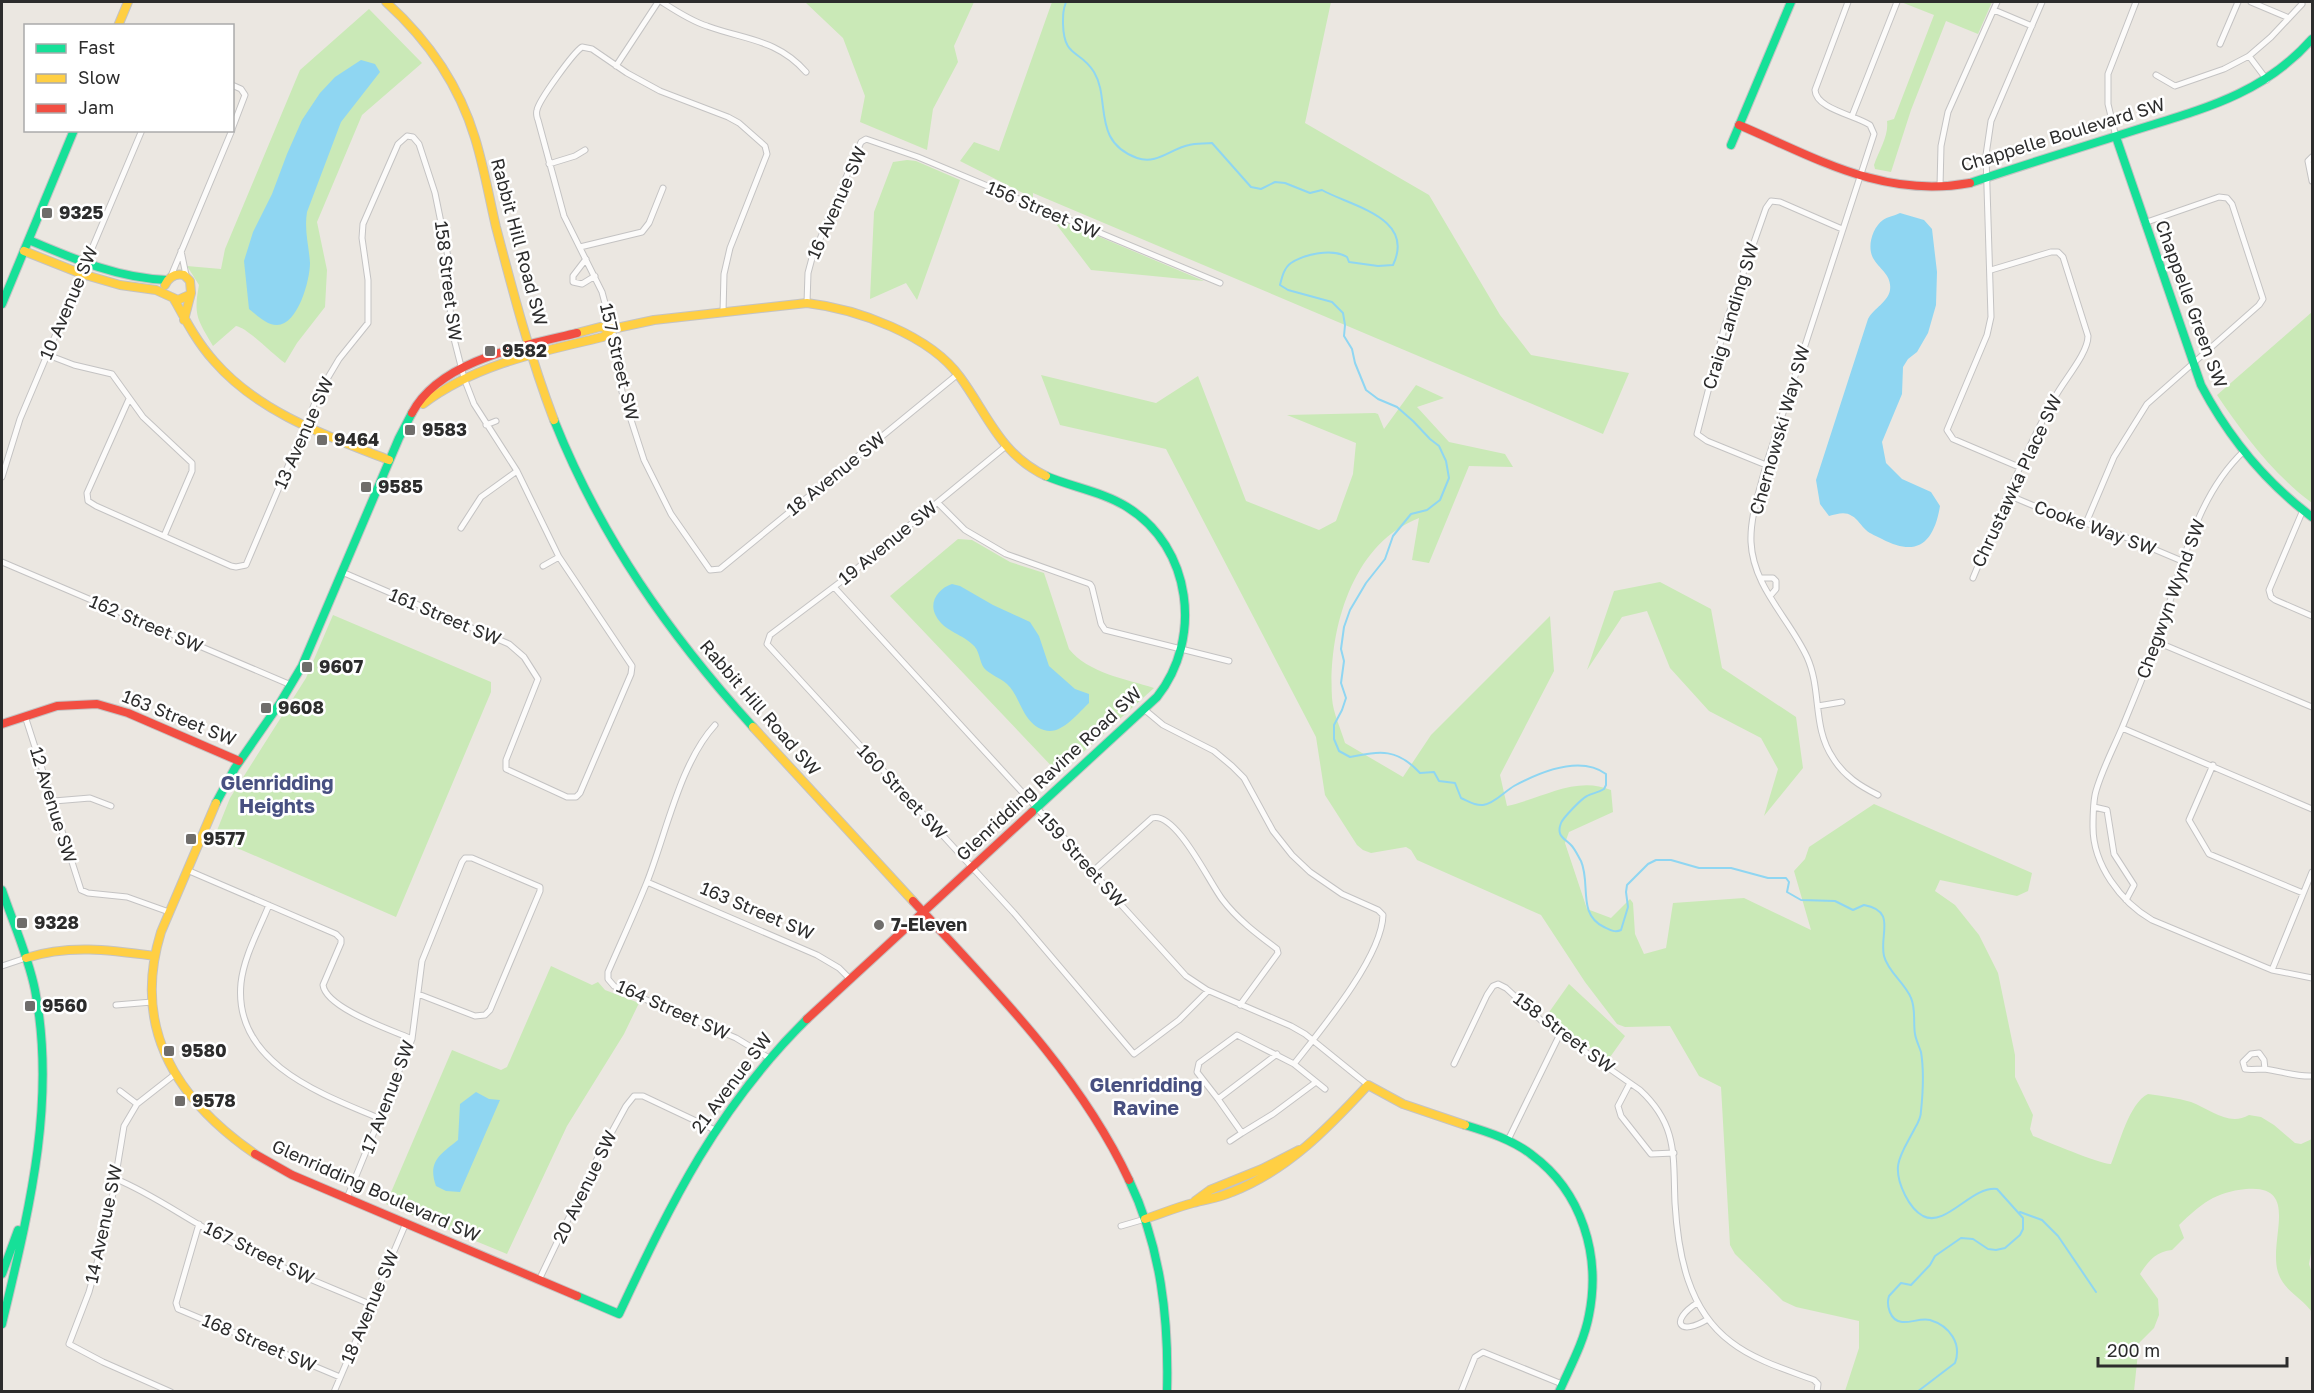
<svg xmlns="http://www.w3.org/2000/svg" width="2314" height="1393" font-family="'Golos Text',sans-serif">
<style>
.green{fill:#cae9b7}
.water{fill:#8fd6f2}
.lines{fill:none;stroke-linecap:round;stroke-linejoin:round}
.stream{stroke:#8fd6f2;stroke-width:2}
.street-casing{stroke:#c4c3c3;stroke-width:7}
.fast-casing{stroke:#c4c3c3;stroke-width:10}
.slow-casing{stroke:#c4c3c3;stroke-width:10}
.jam-casing{stroke:#c4c3c3;stroke-width:10}
.street{stroke:#fcfbfa;stroke-width:5}
.fast{stroke:#16e098;stroke-width:8}
.slow{stroke:#ffcf43;stroke-width:8}
.jam{stroke:#f24e42;stroke-width:8}
.poi-dot{fill:#6f6d6b;stroke:#fff;stroke-width:2}
.labels{text-anchor:middle;stroke-width:5;stroke-linejoin:round;paint-order:stroke}
.street-label{font-size:18px;fill:#2c2c2c;stroke:#fff}
.poi-label{font-size:18px;font-weight:bold;fill:#2c2c2c;stroke:#fff;text-anchor:start}
.neighbourhood-label{font-size:20px;font-weight:bold;fill:#485081;stroke:#fff}
</style>
<rect width="100%" height="100%" fill="#ebe7e1"/>
<path class="green" d="M805,2H974L954,46L958,62L933,109L927,150L860,122L865,96L843,38Z
M1052,2H1331L1305,123L1429,195L1500,315L1531,355L1629,373L1603,434L1033,193V198L960,161L974,142L999,151Z
M1901,2H1992L1978,34L1946,21L1911,110L1891,172L1875,169L1874,165C1879,150 1889,136 1887,121L1894,119L1934,15Z
M369,9L422,63L362,115L317,222L327,270L325,307L297,343L285,363C272,354 248,328 236,326L213,346C198,320 193,316 199,285L187,266L221,269L225,249L300,70Z
M907,160L916,161L960,180L917,300L906,283L870,299L874,212L893,162Z
M1050,216L1204,281L1091,270Z
M2312,312V503C2273,474 2244,435 2217,395Z
M1041,375L1156,403L1198,376L1246,501L1319,530L1336,521L1353,474L1356,443L1287,415L1375,413L1378,414L1384,429L1416,385L1444,398L1417,407L1449,442L1505,454L1513,467L1469,466L1429,563L1412,560L1419,518C1351,544 1328,632 1332,698C1333,713 1341,729 1345,743L1403,777L1431,735L1550,616L1554,671L1500,775L1507,806C1541,799 1576,775 1611,790L1613,812L1569,832L1565,843L1587,909L1611,918L1630,899L1633,903L1635,934L1644,954L1666,948L1673,903L1744,898L1811,930L1794,871L1805,859L1809,847L1874,804L2032,873L2028,891L2017,896L1940,880L1935,891L1955,905L1979,935L1998,973L2015,1055V1077L2033,1115L2030,1129L2033,1136C2046,1141 2102,1165 2111,1164C2119,1145 2129,1103 2148,1094C2162,1096 2177,1098 2191,1102C2210,1109 2229,1127 2249,1115L2261,1117L2274,1125L2295,1143L2301,1144L2312,1139V1248L2309,1264L2312,1273V1312C2302,1298 2285,1291 2279,1275C2266,1243 2303,1184 2246,1189C2215,1192 2201,1204 2179,1225L2184,1238L2172,1250C2157,1251 2148,1261 2140,1274L2158,1299L2159,1315L2154,1328L2139,1343L2134,1391H1845L1859,1348V1321L1796,1307L1783,1301L1735,1254L1730,1245L1721,1087L1699,1076L1670,1026L1625,1027L1617,1024L1585,982L1541,915L1417,860L1411,850L1406,847L1371,853L1363,850L1357,845L1325,795L1316,737L1166,449L1060,425Z
M958,539L972,540L1010,562L1044,573L1069,649C1088,673 1126,679 1154,688L1059,774L890,596Z
M1660,582L1711,609L1722,668L1796,717L1803,768L1764,816L1778,769L1761,738L1709,711L1670,668L1647,611L1622,617L1587,670L1614,591Z
M333,615L491,682V692L396,917L214,838L230,798L306,678Z
M551,966L592,985L598,982L605,990L639,1003L624,1034L567,1126L507,1254L386,1204L452,1050L501,1070L507,1067Z
M1569,984L1625,1036L1608,1060L1545,1018Z"/>
<path class="water" d="M361,60L375,64L380,72L341,122L307,212C304,230 309,246 310,263C310,280 298,325 277,325C266,325 257,315 249,309L244,261L253,232L272,194L287,154L302,120L320,93L335,77Z
M1900,213L1924,220L1932,229L1937,272L1936,305L1928,333L1917,352L1908,359L1903,367L1902,394L1882,442L1886,463L1902,479L1931,492L1940,506C1934,542 1918,558 1882,539C1877,536 1870,534 1866,530C1861,526 1858,519 1852,516C1845,511 1837,514 1829,516L1820,504L1816,480L1868,319C1874,308 1888,302 1890,290C1892,275 1880,270 1873,258C1867,247 1872,228 1883,220C1887,217 1894,216 1900,213Z
M952,584L960,586L993,605L1030,622L1039,636L1049,666L1075,689L1089,694V703C1078,713 1061,736 1044,730C1022,723 1021,697 1007,684C1001,678 990,675 984,668C979,661 980,650 972,644C960,633 944,631 936,616C928,602 939,588 952,584Z
M476,1092L489,1099L500,1100L460,1192L446,1191L436,1186C427,1161 441,1154 458,1140L460,1104Z"/>
<g class="lines">
<path class="stream" d="M1066,2C1063,10 1063,15 1063,24C1064,59 1080,49 1094,72C1111,100 1091,141 1137,158C1157,165 1170,149 1189,145C1196,143 1205,144 1212,143L1251,187L1261,189L1275,182L1285,183L1310,193L1322,190C1350,206 1416,217 1393,265L1378,266L1349,262L1347,257C1332,248 1305,254 1291,263C1284,268 1282,277 1280,285L1288,290L1332,302L1343,313L1345,325L1344,336L1352,349L1355,363L1366,390L1378,399L1397,407L1413,421L1430,439L1439,446L1446,461L1449,478L1440,500L1427,510L1411,514L1393,536L1385,559L1366,583L1350,610L1344,627L1341,649L1344,661L1341,683L1346,698L1342,710L1334,725V739L1339,751L1350,757C1381,751 1397,748 1420,773L1434,772L1439,781L1455,783L1461,798C1468,801 1475,806 1483,805C1494,804 1505,791 1514,786C1540,772 1580,755 1606,774V785L1604,789C1598,793 1592,793 1587,796C1581,799 1563,818 1561,823C1556,836 1564,838 1571,845C1575,849 1578,856 1581,861C1591,884 1577,914 1604,927C1610,930 1615,933 1621,930L1628,907L1626,892L1627,885L1648,864L1656,860H1671L1699,868H1731L1768,878H1786L1789,882L1787,892L1801,900L1835,901L1853,910L1864,905C1897,911 1879,934 1884,956C1888,972 1905,983 1911,998C1916,1009 1913,1022 1915,1034C1916,1040 1919,1046 1921,1052C1924,1070 1923,1092 1921,1111C1921,1117 1918,1123 1915,1128C1901,1155 1890,1165 1905,1195C1909,1203 1914,1211 1923,1216C1946,1228 1971,1186 1997,1189L2023,1218V1229L2020,1235L2005,1248L1996,1250L1988,1249L1973,1239L1961,1238L1935,1256L1930,1265L1911,1285L1901,1283L1889,1296C1886,1305 1890,1321 1902,1322C1911,1323 1920,1318 1930,1320C1950,1326 1962,1344 1955,1363L1917,1392
M2020,1212L2042,1220L2058,1236L2096,1292"/>
<defs>
<path id="street" d="M662,2C676,11 691,21 707,26C745,40 777,39 806,72
M1848,2L1815,90C1816,109 1855,115 1870,125L1874,134L1766,465C1760,490 1750,516 1751,542C1753,587 1789,618 1807,657C1822,690 1812,727 1833,758C1844,776 1860,786 1878,795
M2251,2L2289,18
M1994,10L2032,26
M2220,44L2238,2
M616,66L658,2
M2156,75L2175,86L2224,69L2249,56
M2267,80L2249,56L2271,37L2302,4
M232,85L241,89L245,95L232,129
M1852,116L1897,2
M2116,137L2108,104V74L2136,2
M2312,157L2308,161L2312,181
M549,164L575,156L585,150
M1940,186L1941,146L1948,112L1997,2
M580,247L642,232L649,223L663,188
M181,251L186,275
M586,259L573,276V282L582,284L595,276
M171,276L232,130
M807,303L808,273L812,258L861,142L866,139L918,157L1220,283
M723,312L724,274L730,248L767,154L765,146L739,123L728,117L660,91L627,73L592,49L582,47C573,53 539,100 537,110C536,113 537,118 538,120L564,216L602,292L617,348L622,392L644,460L671,514L710,570L720,569L958,374
M48,355L74,365L112,374L143,417L192,463V471L164,536
M129,399L87,493L88,501L96,506L231,566L236,567L246,565L320,391L339,359L368,323V280L362,238L363,224L398,144L407,136L413,137L419,144L435,193L448,257L451,327L464,378L474,404L517,471L559,557L632,666L631,674L580,793L576,797H567L506,769V760L538,679L524,657L509,644L342,572
M486,425L496,421
M1006,446L843,580L770,635L767,644L1014,913L1134,1054L1179,1020L1208,991
M2244,451C2190,502 2180,582 2154,648C2144,675 2133,701 2122,728C2113,749 2102,770 2096,791C2093,801 2093,817 2093,827C2093,865 2121,902 2152,920L2272,970L2312,978
M1766,465L1707,441L1697,434L1725,325L1766,208L1771,201L1780,202L1842,229
M2019,467L1953,439L1947,430L1987,335L1991,317L1986,155L1991,121L2042,2
M2,477L20,419L142,130
M2008,495L2056,515L2106,529L2182,561
M938,503L965,530L1006,554L1090,584L1092,587L1101,624L1105,630L1229,661
M2303,510L2269,590L2271,597L2275,600L2312,616
M2086,523L2114,457L2147,404L2259,305L2263,299L2232,204L2227,198L2219,197L2144,223
M461,528L481,497L517,471
M2,562L291,685
M543,566L559,557
M1761,578H1773L1776,581V589L1770,596
M1973,578C1998,518 2022,457 2054,399C2063,381 2088,354 2088,336L2063,257L2058,252H2051L1991,270
M834,587L1078,853L1114,897L1186,976L1207,990L1291,1026L1305,1034L1368,1085
M2157,642L2312,707
M1818,706L1842,702
M1145,710L1163,725L1214,751L1232,766L1244,778L1273,831L1292,855L1310,872L1342,894L1378,910L1383,915C1382,957 1320,1031 1294,1064L1237,1035L1199,1063L1197,1072L1218,1099
M25,716L81,890L88,893L127,897L169,912
M715,725C680,763 666,834 647,882C635,912 621,942 608,972V979L614,986L736,1038L769,1058
M2122,728L2312,809
M2213,765L2189,820L2209,854L2303,893
M54,801L90,798L111,806
M2094,807L2107,810L2114,854L2134,885L2126,900
M187,870L336,934L341,939V943L323,985C326,1008 391,1030 412,1039
M1093,871L1152,818C1176,811 1209,882 1222,899C1237,919 1257,934 1277,949L1278,953L1240,1005
M647,882L817,955L839,968L849,978
M269,905C259,930 244,956 241,983C233,1063 321,1094 381,1119
M2,966L26,958
M2272,970L2312,872
M116,1005L152,1002
M1277,1054L1218,1099L1242,1133L1273,1114L1316,1082
M1294,1064L1325,1089
M1454,1064L1487,995L1493,986L1498,984L1506,988L1544,1023L1640,1090C1678,1125 1673,1156 1675,1203C1678,1254 1688,1310 1731,1342C1754,1360 1787,1370 1814,1380L1818,1384L1817,1392
M2265,1069L2264,1060L2259,1053L2251,1054L2243,1062L2245,1069C2251,1070 2257,1069 2264,1069C2281,1071 2296,1077 2312,1076
M1630,1083L1618,1106L1621,1116L1651,1154L1674,1153
M120,1091L137,1104
M1508,1140L1560,1034
M1230,1141L1242,1133
M116,1179C155,1195 187,1220 225,1239C272,1265 323,1284 372,1305
M347,1198L412,1039L422,961L462,862L465,858H472L540,887V891L490,1010L485,1015L475,1016L418,994
M199,1224L176,1303L178,1309L340,1377
M1121,1226L1145,1219
M539,1280L597,1159L626,1106L634,1096H643L715,1130
M1697,1303C1669,1321 1679,1337 1708,1319
M171,1392L103,1362L69,1344L89,1292L108,1223L124,1126L137,1104L174,1075
M334,1392L406,1223
M1461,1392L1475,1357L1483,1352L1562,1384"/>
<path id="fast" d="M2116,137L2201,385C2229,438 2264,481 2312,517
M1731,145L1791,2
M1970,183C2021,166 2072,150 2123,134C2194,111 2260,98 2312,39
M29,240C74,259 117,278 167,280
M2,304L74,130
M554,420C601,538 669,634 753,727
M216,803L235,768L280,703L302,666L399,438L412,413
M1032,812L1157,697C1203,639 1192,547 1127,507C1103,492 1072,487 1046,476
M2,890C13,923 28,955 35,990C57,1103 28,1214 2,1324
M1465,1125C1488,1132 1513,1140 1532,1155C1582,1192 1601,1255 1589,1315C1584,1342 1570,1367 1559,1392
M1129,1180C1161,1247 1169,1319 1167,1392
M2,1274L18,1230
M577,1296L619,1314C672,1201 717,1108 807,1019"/>
<path id="slow" d="M386,2C427,39 459,85 475,138C484,167 489,197 496,227C513,292 530,357 554,420
M118,26L128,2
M24,251L82,274L120,285L156,290L178,300L189,295
M165,285C169,277 175,273 184,275L190,281L191,293L184,320
M174,299C186,321 197,342 214,361C259,413 327,436 389,460
M807,303C857,309 930,335 960,377C988,415 1000,454 1046,476
M577,333L600,327L612,329L654,320L807,303
M423,404C476,364 540,352 603,337L612,329
M753,727L913,901
M216,803L161,932C131,1029 177,1100 255,1154
M26,958C69,944 111,950 155,956
M1195,1201L1210,1190L1262,1169L1299,1150
M1145,1219C1161,1214 1177,1207 1193,1203C1207,1199 1219,1198 1232,1192C1288,1170 1328,1128 1368,1085L1403,1104L1465,1125"/>
<path id="jam" d="M1739,125C1816,158 1884,199 1970,183
M412,413C440,360 523,346 577,333
M2,724L57,706L97,704L128,713L239,761
M913,901C992,987 1079,1073 1129,1180
M807,1019L1032,812
M255,1154L292,1175L577,1296"/>
</defs>
<use href="#street" class="street-casing"/>
<use href="#fast" class="fast-casing"/>
<use href="#slow" class="slow-casing"/>
<use href="#jam" class="jam-casing"/>
<use href="#street" class="street"/>
<use href="#fast" class="fast"/>
<use href="#slow" class="slow"/>
<use href="#jam" class="jam"/>
</g>
<g class="poi-dot">
<rect x="41" y="207" width="12" height="12" rx="3"/>
<rect x="484" y="345" width="12" height="12" rx="3"/>
<rect x="404" y="424" width="12" height="12" rx="3"/>
<rect x="316" y="434" width="12" height="12" rx="3"/>
<rect x="360" y="481" width="12" height="12" rx="3"/>
<rect x="301" y="661" width="12" height="12" rx="3"/>
<rect x="260" y="702" width="12" height="12" rx="3"/>
<rect x="185" y="833" width="12" height="12" rx="3"/>
<rect x="16" y="917" width="12" height="12" rx="3"/>
<circle cx="879" cy="925" r="6"/>
<rect x="24" y="1000" width="12" height="12" rx="3"/>
<rect x="163" y="1045" width="12" height="12" rx="3"/>
<rect x="174" y="1095" width="12" height="12" rx="3"/>
</g>
<g class="labels">
<g class="street-label">
<text transform="translate(2063 135) rotate(-17)" y="6">Chappelle Boulevard SW</text>
<text transform="translate(837 203) rotate(-66)" y="6">16 Avenue SW</text>
<text transform="translate(1043 210) rotate(23)" y="6">156 Street SW</text>
<text transform="translate(519 242) rotate(75)" y="6">Rabbit Hill Road SW</text>
<text transform="translate(448 281) rotate(83)" y="6">158 Street SW</text>
<text transform="translate(69 303) rotate(-67)" y="6">10 Avenue SW</text>
<text transform="translate(2191 304) rotate(70)" y="6">Chappelle Green SW</text>
<text transform="translate(1731 316) rotate(-73)" y="6">Craig Landing SW</text>
<text transform="translate(619 362) rotate(77)" y="6">157 Street SW</text>
<text transform="translate(1780 430) rotate(-74)" y="6">Chernowski Way SW</text>
<text transform="translate(304 433) rotate(-66)" y="6">13 Avenue SW</text>
<text transform="translate(836 474) rotate(-39)" y="6">18 Avenue SW</text>
<text transform="translate(2017 481) rotate(-65)" y="6">Chrustawka Place SW</text>
<text transform="translate(2095 528) rotate(20)" y="6">Cooke Way SW</text>
<text transform="translate(888 543) rotate(-39)" y="6">19 Avenue SW</text>
<text transform="translate(2171 599) rotate(-70)" y="6">Chegwyn Wynd SW</text>
<text transform="translate(445 617) rotate(23)" y="6">161 Street SW</text>
<text transform="translate(146 624) rotate(23)" y="6">162 Street SW</text>
<text transform="translate(760 708) rotate(49)" y="6">Rabbit Hill Road SW</text>
<text transform="translate(179 718) rotate(22)" y="6">163 Street SW</text>
<text transform="translate(1049 774) rotate(-43)" y="6">Glenridding Ravine Road SW</text>
<text transform="translate(902 792) rotate(47)" y="6">160 Street SW</text>
<text transform="translate(53 805) rotate(73)" y="6">12 Avenue SW</text>
<text transform="translate(1082 860) rotate(48)" y="6">159 Street SW</text>
<text transform="translate(757 911) rotate(23)" y="6">163 Street SW</text>
<text transform="translate(673 1010) rotate(24)" y="6">164 Street SW</text>
<text transform="translate(1564 1033) rotate(37)" y="6">158 Street SW</text>
<text transform="translate(732 1083) rotate(-53)" y="6">21 Avenue SW</text>
<text transform="translate(388 1097) rotate(-69)" y="6">17 Avenue SW</text>
<text transform="translate(585 1187) rotate(-64)" y="6">20 Avenue SW</text>
<text transform="translate(376 1191) rotate(24)" y="6">Glenridding Boulevard SW</text>
<text transform="translate(104 1224) rotate(-78)" y="6">14 Avenue SW</text>
<text transform="translate(259 1253) rotate(26)" y="6">167 Street SW</text>
<text transform="translate(370 1307) rotate(-67)" y="6">18 Avenue SW</text>
<text transform="translate(259 1343) rotate(23)" y="6">168 Street SW</text>
</g>
<g class="poi-label">
<text x="59" y="219">9325</text>
<text x="502" y="357">9582</text>
<text x="422" y="436">9583</text>
<text x="334" y="446">9464</text>
<text x="378" y="493">9585</text>
<text x="319" y="673">9607</text>
<text x="278" y="714">9608</text>
<text x="203" y="845">9577</text>
<text x="34" y="929">9328</text>
<text x="891" y="931">7-Eleven</text>
<text x="42" y="1012">9560</text>
<text x="181" y="1057">9580</text>
<text x="192" y="1107">9578</text>
</g>
<g class="neighbourhood-label">
<text x="277" y="790">Glenridding<tspan x="277" dy="23">Heights</tspan></text>
<text x="1146" y="1092">Glenridding<tspan x="1146" dy="23">Ravine</tspan></text>
</g>
</g>
<rect width="2314" height="1393" fill="none" stroke="#2c2c2c" stroke-width="6"/>
<rect x="24" y="24" width="210" height="108" fill="#ffffff" stroke="#ababab" stroke-width="1.5"/>
<rect x="36" y="44" width="30" height="9" fill="#16e098" stroke="#ababab" stroke-width="1.5"/>
<text x="78" y="54" font-size="18" fill="#2c2c2c">Fast</text>
<rect x="36" y="74" width="30" height="9" fill="#ffcf43" stroke="#ababab" stroke-width="1.5"/>
<text x="78" y="84" font-size="18" fill="#2c2c2c">Slow</text>
<rect x="36" y="104" width="30" height="9" fill="#f24e42" stroke="#ababab" stroke-width="1.5"/>
<text x="78" y="114" font-size="18" fill="#2c2c2c">Jam</text>
<path d="M2098 1357v9h189v-9" fill="none" stroke="#2c2c2c" stroke-width="3"/>
<text x="2107" y="1357" font-size="18" fill="#2c2c2c" stroke="#ffffff" stroke-width="4.5" paint-order="stroke">200 m</text>
</svg>
